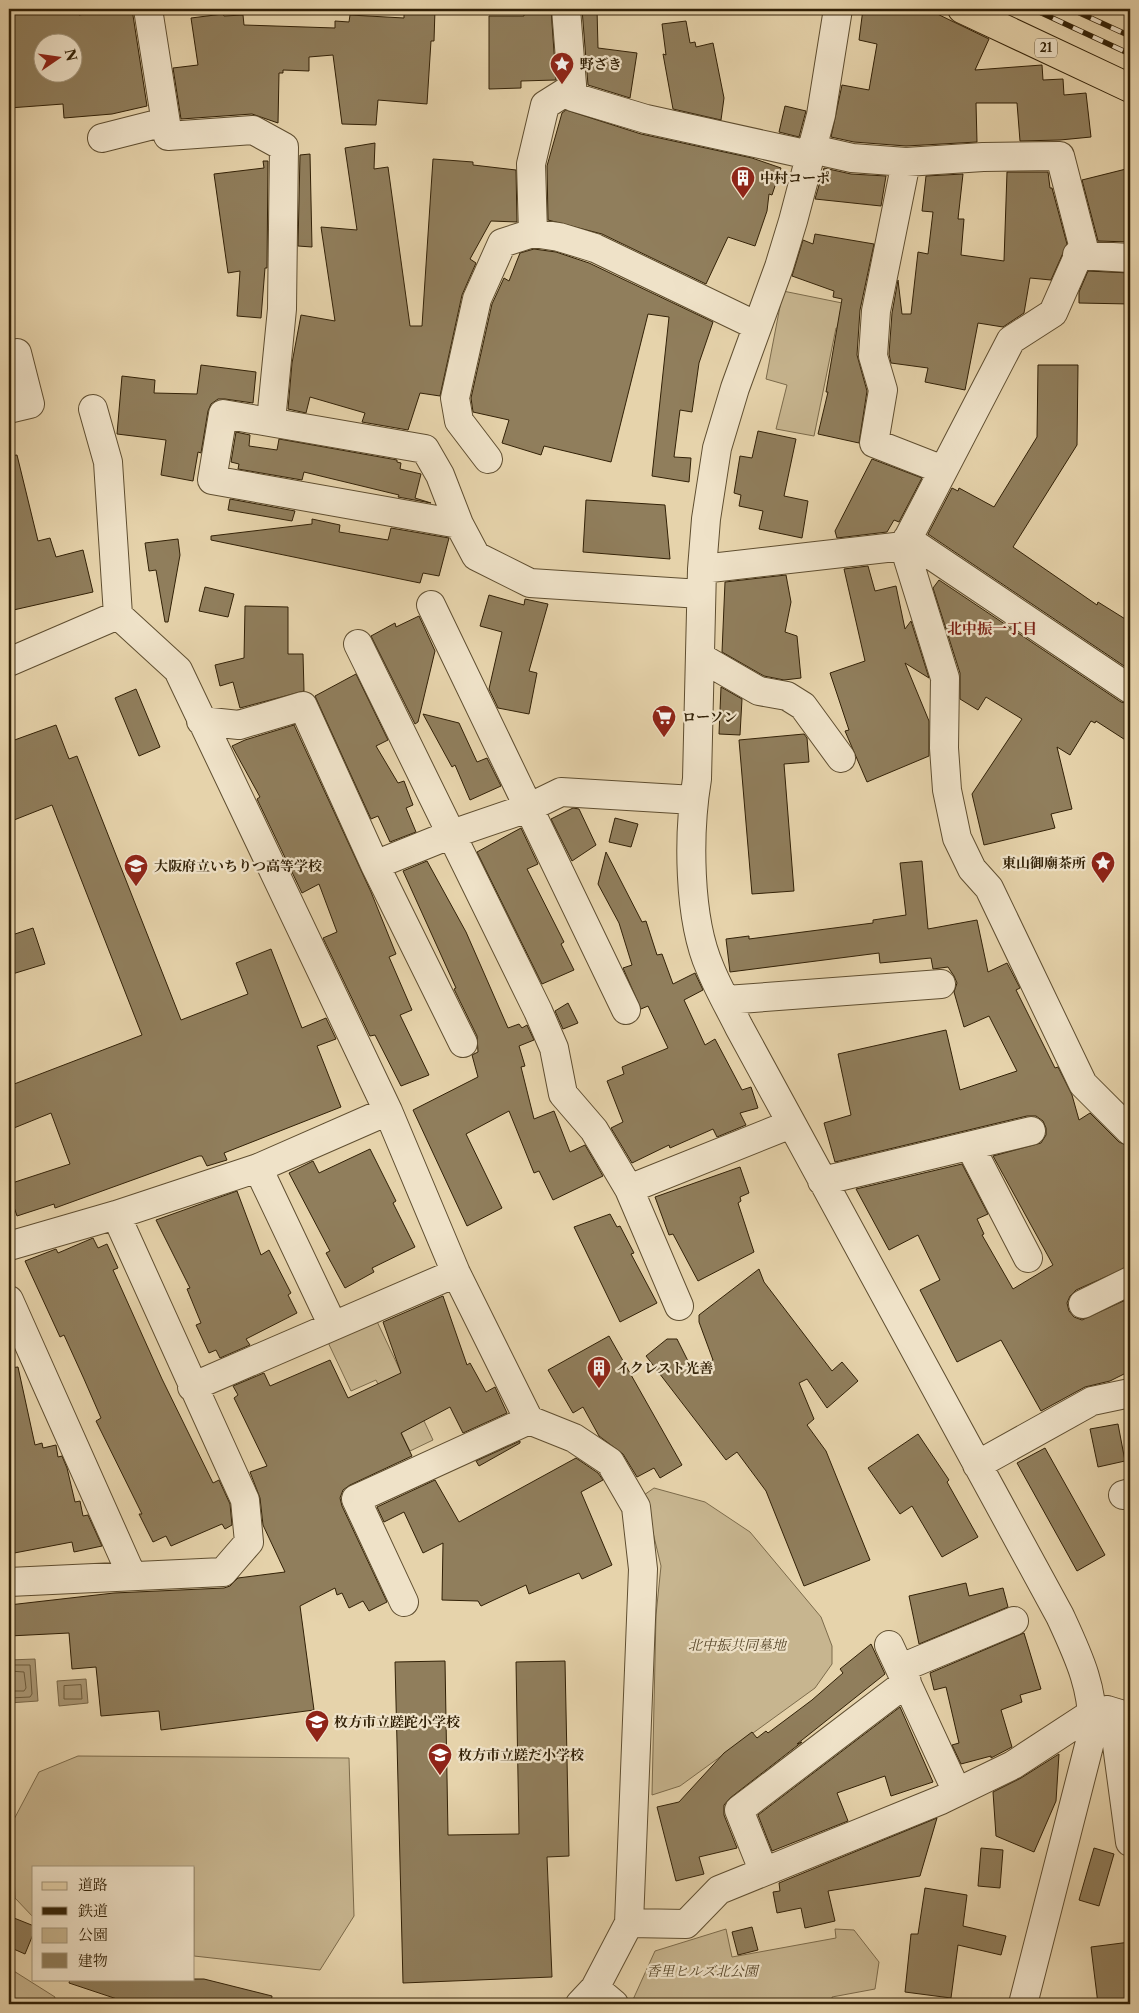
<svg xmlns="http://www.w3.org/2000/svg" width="1139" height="2013" font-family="'Libre Caslon Text','Noto Serif JP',serif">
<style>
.green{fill:#c7b58f;stroke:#7c6b4b}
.water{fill:#a99673;stroke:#796748}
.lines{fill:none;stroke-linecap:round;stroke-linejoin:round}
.shore{stroke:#6e5c3d;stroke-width:1}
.building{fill:#907e5c;stroke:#322107;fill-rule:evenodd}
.minor-casing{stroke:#5f4e30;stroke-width:30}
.major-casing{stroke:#322107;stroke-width:30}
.minor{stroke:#efe2c8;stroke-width:28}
.major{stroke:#e6d3ab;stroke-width:28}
.rail-casing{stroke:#322107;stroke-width:5.5}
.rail{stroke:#efe2c8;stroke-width:4;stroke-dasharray:11;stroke-linecap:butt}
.labels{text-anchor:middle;stroke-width:4.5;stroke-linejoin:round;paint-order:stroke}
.shield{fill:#efe2c8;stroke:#6b5b41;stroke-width:1}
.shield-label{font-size:12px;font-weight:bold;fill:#322107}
.poi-label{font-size:14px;font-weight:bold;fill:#322107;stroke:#efe2c8;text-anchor:start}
.park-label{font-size:14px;font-style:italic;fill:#574629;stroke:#efe2c8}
.neighbourhood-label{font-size:15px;font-weight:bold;fill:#7a1f14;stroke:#efe2c8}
</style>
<rect width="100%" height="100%" fill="#e6d3ab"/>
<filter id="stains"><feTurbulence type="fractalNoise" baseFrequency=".004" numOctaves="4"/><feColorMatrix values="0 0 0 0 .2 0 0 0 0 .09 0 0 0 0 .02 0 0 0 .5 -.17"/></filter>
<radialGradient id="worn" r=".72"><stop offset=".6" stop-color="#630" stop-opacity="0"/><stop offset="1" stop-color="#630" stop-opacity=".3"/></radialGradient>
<path class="green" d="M783,291L852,305L847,329L836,328L814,436L776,429L787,385L766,379Z
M373,1313L433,1440L410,1451L376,1380L351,1391L325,1336Z
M654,1488L705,1502L750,1532L821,1617L832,1646V1664L815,1688L680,1786L652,1795L656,1615L661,1566L644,1495Z
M78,1756L349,1758L354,1916L320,1970L194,1956V1867H34V1918L15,1898L12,1823L39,1772Z
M726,1929L732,1957L836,1938L835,1929L854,1930L879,1962L875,1989L832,1997L833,2004H631L655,1951Z
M9,1968L55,1997L53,2004H26L9,1996Z"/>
<path class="water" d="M35,1659L38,1701L9,1703V1660Z
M86,1679L88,1703L59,1706L57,1681Z"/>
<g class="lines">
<path class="shore" d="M9,1665H30L32,1694L30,1697L9,1698
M9,1671L24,1672L26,1688L24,1691H9
M81,1685L82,1699H64V1686Z"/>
</g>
<path class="building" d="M36,9H78L79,15L114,9H132L147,106L112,114L64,118L63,104L9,108V14ZM42,42H72V72H42Z
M404,9H435L434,41H431L427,104L378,100L376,125L342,124L333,55L309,57V71L283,70V73H279L278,123L252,114L181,119L173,68L198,65L191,18L223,14L224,16L243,15L244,25L335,28V21L349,22L350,15L404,18Z
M524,9H551L556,80L521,81V88L489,89V16H524Z
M582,9H597L598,48L637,53L630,98L588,85Z
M863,9H927L989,39L975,70L1042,65L1043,80L1063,79L1064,95L1086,93L1091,137L1060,140L1020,141L1017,103H976L977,142L906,146L854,142L831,137L842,85L869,90L877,44L859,40Z
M686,21L690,43L695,42L696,47L713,43L724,98L721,120L673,109L663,54L666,55L662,24Z
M785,106L806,111L799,137L779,132Z
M566,110L641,134L752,158L781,168L772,195L769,194L767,211L755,246L728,237L706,284L602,234L548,220L547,166L562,113Z
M375,143L374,169L388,167L410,326H422L433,159L473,162V165L516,170L517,222L491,221L470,259L476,263L462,295L440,396L420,393L408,430L362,422L365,413L310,397L306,413L288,409L292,363L301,315L335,321L321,227L357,230L345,148Z
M310,154L312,247L298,246L300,155Z
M263,161H268L267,268H265L261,318L237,316L240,271L228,273L214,174L264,168Z
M824,168L851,174L886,176L881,206L815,199Z
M1130,168V242L1098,241L1082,180Z
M1007,172H1048L1050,188H1052L1067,244L1051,280L1030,278L1024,313L1003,327L978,323L965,390L925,382L928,368L891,363L889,354L892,313L898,280L902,314H911L918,252L928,254L933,212L922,211L926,176L963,174L958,219H964L961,255L1004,261Z
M815,234L874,244L860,310L857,355L867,391L859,443L818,434L828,392H826L842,299L833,297L834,291L792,276L803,240L813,244Z
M534,249L556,252L589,263L713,322L699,363L692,412L680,410L674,457L691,458L689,482L652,476L669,317L648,314L611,462L544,446L541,455L502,443L509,420L473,412L471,398L492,304L504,278L509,281L520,253Z
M1088,271L1130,273V304L1079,303V292Z
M201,365L256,372L253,403L225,399H218L211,404L208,411L201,453L198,452L193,481L161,475L166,440L117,434L122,376L155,380L154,393L197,394Z
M1038,365H1078L1077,445L1013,547L1097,605L1098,602L1130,622V670L928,534L952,488L958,491L959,488L994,507L1037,437Z
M758,431L796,439L784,496L808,501L802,538L759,529L763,511L739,506L741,495L734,493L740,456L752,458Z
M236,432L250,435L249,446L277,450L279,439L397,460V462L401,463L400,469L421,474L415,498L431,503L398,497L399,495L304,472L302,480L238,469L239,464L231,462Z
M17,455L38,541L50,538L56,557L83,550L93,592L9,611V456Z
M872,459L922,478L899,522L894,520L887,532L837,538L835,531Z
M230,499L295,511L292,521L228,510Z
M586,500L665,505L670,559L583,552Z
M312,519L340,525L339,532L388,540L391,528L449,538L439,576L423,573L420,583L211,540V536L312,524Z
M178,539L180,555L168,622H165L156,570L149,571L145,543Z
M868,566L875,591L896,586L905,629L911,621L929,678L905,663L929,721V756L867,782L845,731L849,730L830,673L865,661L844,569Z
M786,575L791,602L785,632L797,636L801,678L784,680L764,676L722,652L725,582Z
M939,580L1121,702L1130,704V743L1096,721L1095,723L1091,721L1070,755L1057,747L1072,809L1051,814L1055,828L984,845L972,794L1022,719L986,697L978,710L960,699V673L933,588Z
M205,587L234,594L228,617L199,611Z
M489,595L524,605L525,599L548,604L529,671L537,673L529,714L498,708L489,689L502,632L480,626Z
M245,606L288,607V654H303L304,691L240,708L233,682L220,686L215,665L244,658Z
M419,616L435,651L418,722L415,724L371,636L395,623L396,627Z
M356,674L388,740L376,746L398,783L404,781L413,805L406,808L416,832L390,842L378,816L371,819L315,696Z
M721,687L742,699L740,735L719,734Z
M136,689L160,747L139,756L115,698Z
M423,714L459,723L477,762L487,758L501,786L470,800L455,765L452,767Z
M56,725L69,759L77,756L181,1020L248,994L236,963L271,949L302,1028L326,1018L336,1039L317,1046L341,1107L224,1153L227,1160L207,1166L202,1156H199L55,1208L54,1204L17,1216L9,1192V1184L70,1164L51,1113L9,1130V1086L142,1035L52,805L9,822V742Z
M294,725L371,892L396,954L389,957L412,1010L400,1015L429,1075L401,1086L375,1035L370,1036L323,938L337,932L319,884L302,893L257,799L260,797L232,746L245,740Z
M804,734L807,738L809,762L784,764L794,891L752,894L739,740Z
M573,808L579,809L596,845L572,861L551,819Z
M615,818L638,824L631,847L609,842Z
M521,828L538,864L527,869L564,942L561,944L574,970L542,984L477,852Z
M606,852L642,922L646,921L657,955L662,954L673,984L695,973L703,990L684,1000L705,1045L715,1039L742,1090L751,1087L758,1108L740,1113L746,1125L717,1137L713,1129L670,1148L669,1145L632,1163L611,1128L623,1122L607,1081L624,1074L622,1067L668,1048L648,1006L641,1009L623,968L632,965L619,923L598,884Z
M427,861L466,932L508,1028L519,1024L522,1028L527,1025L534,1040L519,1046L525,1066L521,1067L534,1119L554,1111L570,1152L585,1145L603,1176L553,1200L539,1171L534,1173L509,1111L466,1134L502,1208L467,1226L413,1110L478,1077L472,1055L478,1052L477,1036L454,989L456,988L403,871Z
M922,861L928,929L977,920L988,972L1007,963L1020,988L1016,990L1055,1068L1058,1067L1072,1095L1079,1120L1090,1113L1119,1142L1130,1147V1266L1076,1290L1070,1296L1067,1303L1069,1311L1074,1317L1082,1320L1130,1298V1371L1110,1381L1085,1387L1041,1411L1001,1340L957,1362L920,1290L940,1280L918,1235L889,1250L856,1189L962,1164L988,1214L977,1219L984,1234L982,1235L1013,1289L1053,1265L993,1156L1041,1143L1046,1135V1128L1043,1121L1036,1116H1027L835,1162L824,1123L851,1115L838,1054L946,1030L960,1090L1017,1071L989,1016L964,1027L954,992L957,983L954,976L948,967L933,969L931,958L880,963L879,953L730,972L726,939L749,936V939L873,923V920L906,915L900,863Z
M33,928L45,964L9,975V936Z
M568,1003L578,1023L563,1029L555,1011Z
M370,1149L396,1201L393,1203L415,1247L372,1268L374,1272L345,1288L326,1253L330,1251L289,1173L313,1161L319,1173Z
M740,1167L749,1193L740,1197L741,1201L738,1203L754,1252L698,1281L673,1234L669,1235L655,1197Z
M237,1191L261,1255L269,1250L291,1293L288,1295L297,1313L246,1339L250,1345L220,1358L216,1350L209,1353L196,1325L201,1323L187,1289L190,1288L156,1220Z
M610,1214L617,1227L620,1226L634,1253L631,1254L657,1303L620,1322L574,1227Z
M93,1238L98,1248L107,1244L118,1268L113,1270L162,1379L213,1483L219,1480L230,1504L232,1525L225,1529L222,1524L171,1546L166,1536L153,1542L139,1514H142L96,1421L101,1418L84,1379L64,1335L60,1337L25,1261L56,1249L58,1253Z
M759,1269L764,1282L832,1371L842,1362L858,1381L827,1408L807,1379L799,1383L814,1419L807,1425L826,1451L870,1560L804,1586L766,1491L737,1452L726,1460L646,1356L667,1339H677L692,1369L713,1360L699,1322V1315Z
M443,1296L467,1365L470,1363L486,1392L495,1387L507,1413L463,1433L450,1407L401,1433L412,1456L350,1485L343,1490L340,1498L342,1506L387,1602L369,1611L363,1601L349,1608L342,1593L337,1595L335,1588L300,1606L314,1710L161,1730L159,1711L101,1716L96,1667L72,1669L69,1633L9,1636V1605L114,1593L224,1588L230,1586L238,1578L285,1572L263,1525L260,1498L250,1472L267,1466L234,1398L238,1395L233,1386L264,1373L270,1386L330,1360L348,1398L401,1373L383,1322Z
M609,1336L682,1465L660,1478L654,1468L637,1477L623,1454L599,1436L583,1407L573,1413L548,1370Z
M18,1367L35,1445L42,1443L43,1448L56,1445L58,1457L62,1456L67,1468L75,1502L80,1501L83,1516L88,1515L102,1546L74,1552L72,1542L9,1554V1368Z
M1118,1424L1125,1461L1098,1467L1090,1429Z
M918,1434L949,1480L947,1482L978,1537L942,1557L912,1506L900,1514L868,1468Z
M520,1441V1443L479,1466L476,1461Z
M1045,1448L1105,1555L1077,1571L1017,1463Z
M576,1458L598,1473L603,1480L581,1492L612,1565L582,1579L579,1573L529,1594L526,1585L481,1606L478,1601L442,1600L443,1543L423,1553L404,1512L384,1522L377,1507L435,1480L459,1522Z
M966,1583L969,1596L1003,1588L1008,1607L919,1644L909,1596Z
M1024,1633L1041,1689L1020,1695L1022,1702L1001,1710L1012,1747L991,1758V1756L961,1764L952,1745L959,1743L946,1687L934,1690L930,1673Z
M871,1644L885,1674L797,1744L802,1742L730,1798L724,1805V1815L737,1848L699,1857L704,1874L676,1881L657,1807L679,1802L724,1753L752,1732L757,1738L766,1731L768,1733L812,1700L843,1673L840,1669Z
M445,1661L448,1835L519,1834L516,1662L565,1661L569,1856L547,1857L552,1977L403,1983L395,1662Z
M900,1707L933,1782L891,1796L885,1776L837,1793L848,1821L772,1851L758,1815Z
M1059,1754L1056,1801L1034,1852L996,1836L993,1792L1021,1778Z
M937,1818L920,1876L828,1891L835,1921L805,1928L801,1908L777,1913L773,1892L780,1891L779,1883Z
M981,1848L1003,1850L1000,1888L978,1886Z
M1094,1848L1114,1854L1099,1906L1079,1900Z
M925,1888L967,1895L963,1926L1006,1936L1001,1955L958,1945L951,1998L905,1992L911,1934H918Z
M9,1916L34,1926V1932L25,1954L9,1947Z
M752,1927L758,1950L738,1955L732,1932Z
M1130,1942V2004H1098L1091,1947Z
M70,1979H204L272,1996L271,2004H132L69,1983Z"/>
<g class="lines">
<defs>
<path id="minor" d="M148,9L168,136L253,130L284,147L282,309L271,421
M566,9L573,97L646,119L796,152
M838,9L821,115L793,221L779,267L735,388L717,448L706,519L702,569L697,779C688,833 688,918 710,968C718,988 729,1007 739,1027L1060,1616C1078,1655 1095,1690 1092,1734L1023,2004
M102,138L165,122
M812,149L852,158L906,162L983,157L1060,156L1083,245L1053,313L1011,340L904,546L945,678L944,748L947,790L957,838L972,869L989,888L1083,1084L1130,1131
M906,162L876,311L873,356L883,390L874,443L943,470
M533,233L531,164L545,105L572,88
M1077,255L1130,258
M9,409L30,404L17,353
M93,409L108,462L118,615
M488,459L459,421L455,398L477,299L502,243L533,233L559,237L595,248L757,326
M459,524L212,480L223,414L425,449L440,475L459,524L476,556L530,583L701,594
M907,539L1130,689
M702,569L904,546
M431,605L626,1010
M358,644L538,1011L554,1048L563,1094L594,1130L629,1189L679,1306
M700,657L759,691L787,696L803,706L841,758
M9,662L118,615L178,670L388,1111L456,1273L529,1420
M201,721L239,725L303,706L375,865L463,1043
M375,865L452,834L528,808L561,792L694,800
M726,1000L941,984
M970,1146L1028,1258
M258,1168L333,1326
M822,1181L1031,1131
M629,1189L791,1124
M9,1246L116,1215L258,1168L388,1111
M9,1300L132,1576
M1083,1304L1130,1281
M192,1387L456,1273
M977,1465L1092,1401L1130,1393
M1123,1495L1130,1493
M9,1582L223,1572L249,1542L245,1500L116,1215
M404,1602L356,1499L529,1420L574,1438L610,1462L636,1507L643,1569L629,1923L595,1988L580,2004
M889,1645L957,1792
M901,1668L1014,1621
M1107,1710L1115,1730L1130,1842
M763,1870L739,1810L907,1682
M629,1923L686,1924L719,1890L941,1800L1013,1765L1094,1712L1107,1710L1130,1717
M595,1988L614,2004"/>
<path id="major" d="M962,9L1130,88"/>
</defs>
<use href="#minor" class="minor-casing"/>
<use href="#major" class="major-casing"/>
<use href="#minor" class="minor"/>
<use href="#major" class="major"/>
<defs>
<path id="rail" d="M1033,9L1130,54
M1071,9L1130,36"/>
</defs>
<use href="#rail" class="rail-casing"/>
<use href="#rail" class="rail"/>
</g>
<defs>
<symbol id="sight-pin" viewBox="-11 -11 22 30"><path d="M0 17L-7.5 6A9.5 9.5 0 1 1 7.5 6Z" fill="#8f2418" stroke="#efe2c8"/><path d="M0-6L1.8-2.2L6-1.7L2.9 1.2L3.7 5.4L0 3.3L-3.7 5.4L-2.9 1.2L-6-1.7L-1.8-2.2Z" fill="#fff"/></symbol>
<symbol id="building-pin" viewBox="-11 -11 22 30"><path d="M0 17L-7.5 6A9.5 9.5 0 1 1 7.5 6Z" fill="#8f2418" stroke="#efe2c8"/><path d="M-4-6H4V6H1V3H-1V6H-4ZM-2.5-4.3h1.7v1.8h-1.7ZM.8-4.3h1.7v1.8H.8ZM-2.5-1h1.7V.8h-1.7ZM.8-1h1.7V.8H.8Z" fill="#fff"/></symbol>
<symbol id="supermarket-pin" viewBox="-11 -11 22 30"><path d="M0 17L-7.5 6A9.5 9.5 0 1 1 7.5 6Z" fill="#8f2418" stroke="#efe2c8"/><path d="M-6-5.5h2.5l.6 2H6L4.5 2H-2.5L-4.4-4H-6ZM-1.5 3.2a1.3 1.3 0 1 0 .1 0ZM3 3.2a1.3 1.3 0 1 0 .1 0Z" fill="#fff"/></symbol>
<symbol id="school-pin" viewBox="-11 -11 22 30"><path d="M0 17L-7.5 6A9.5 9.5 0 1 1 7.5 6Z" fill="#8f2418" stroke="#efe2c8"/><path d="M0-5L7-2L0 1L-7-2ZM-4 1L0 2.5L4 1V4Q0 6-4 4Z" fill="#fff"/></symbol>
</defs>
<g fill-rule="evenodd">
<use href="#sight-pin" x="548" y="50" width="28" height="38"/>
<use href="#building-pin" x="729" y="164" width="28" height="38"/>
<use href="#supermarket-pin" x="650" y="703" width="28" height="38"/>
<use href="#sight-pin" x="1089" y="849" width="28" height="38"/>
<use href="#school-pin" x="122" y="852" width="28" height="38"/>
<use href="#building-pin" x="585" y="1354" width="28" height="38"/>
<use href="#school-pin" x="303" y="1708" width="28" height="38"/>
<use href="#school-pin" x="426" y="1741" width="28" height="38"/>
</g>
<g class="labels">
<rect class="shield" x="1035" y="38.5" width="22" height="19" rx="4"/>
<g class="shield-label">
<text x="1046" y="52">21</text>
</g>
<g class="poi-label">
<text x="580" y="69">野ざき</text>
<text x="760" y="183">中村コーポ</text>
<text x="682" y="722">ローソン</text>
<text x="1086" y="868" text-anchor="end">東山御廟茶所</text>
<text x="154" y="871">大阪府立いちりつ高等学校</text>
<text x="616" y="1373">イクレスト光善</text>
<text x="334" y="1727">枚方市立蹉跎小学校</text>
<text x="458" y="1760">枚方市立蹉だ小学校</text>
</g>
<g class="park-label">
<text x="737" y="1650">北中振共同墓地</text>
<text x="702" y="1976">香里ヒルズ北公園</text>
</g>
<g class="neighbourhood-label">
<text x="992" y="634">北中振一丁目</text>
</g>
</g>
<rect width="1139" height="2013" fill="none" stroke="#e6d3ab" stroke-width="30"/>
<rect x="10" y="10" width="1119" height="1993" fill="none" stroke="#322107" stroke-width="2.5"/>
<rect x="15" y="15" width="1109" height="1983" fill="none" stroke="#322107"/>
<rect x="32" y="1866" width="162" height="115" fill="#efe2c8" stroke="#a3957b"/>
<rect x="42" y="1882" width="25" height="8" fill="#e6d3ab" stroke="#a3957b"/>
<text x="78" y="1890" font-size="15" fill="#322107">道路</text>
<rect x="42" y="1907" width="25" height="8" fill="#322107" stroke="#a3957b"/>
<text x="78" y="1916" font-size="15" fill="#322107">鉄道</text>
<rect x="42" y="1928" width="25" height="15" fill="#c7b58f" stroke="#a3957b"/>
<text x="78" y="1940" font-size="15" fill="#322107">公園</text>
<rect x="42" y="1953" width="25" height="15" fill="#907e5c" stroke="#a3957b"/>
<text x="78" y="1966" font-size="15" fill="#322107">建物</text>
<g transform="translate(58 58) rotate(77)"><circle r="24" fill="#efe2c8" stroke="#a3957b"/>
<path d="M0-4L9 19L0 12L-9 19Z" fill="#8f2418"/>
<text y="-8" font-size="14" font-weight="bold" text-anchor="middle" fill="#322107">N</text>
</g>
<rect width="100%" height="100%" filter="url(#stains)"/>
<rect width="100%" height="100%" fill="url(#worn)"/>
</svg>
